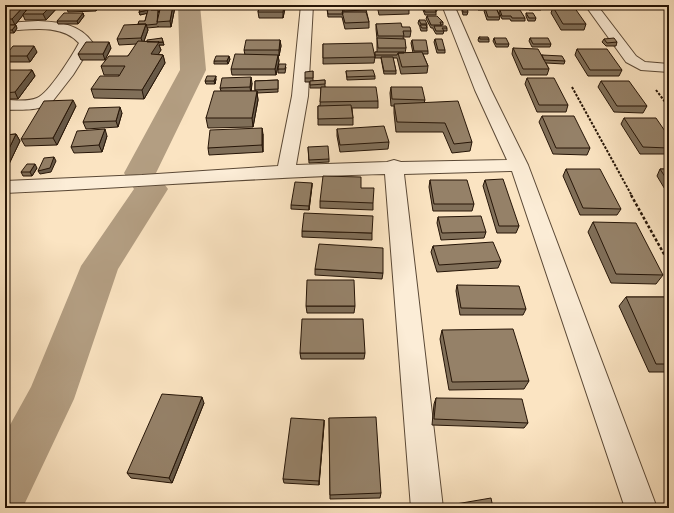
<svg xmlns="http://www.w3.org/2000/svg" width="674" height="513" font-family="'Old Standard TT',serif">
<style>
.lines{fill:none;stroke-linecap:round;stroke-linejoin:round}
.river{fill:#b39e82;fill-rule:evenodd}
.minor-casing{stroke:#5b4936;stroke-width:2}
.path-far1{stroke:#261507;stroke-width:2;stroke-dasharray:2.5 1.5;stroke-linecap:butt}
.path{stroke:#261507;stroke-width:2.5;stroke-dasharray:3 2;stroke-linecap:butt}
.minor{fill:#fcedd7;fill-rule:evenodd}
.wall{fill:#806f59;stroke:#261507;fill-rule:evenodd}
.shaded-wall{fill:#685a49;stroke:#261507}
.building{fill:#958168;stroke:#261507}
</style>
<rect width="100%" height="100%" fill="#fbe4c2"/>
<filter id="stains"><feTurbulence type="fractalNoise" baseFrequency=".005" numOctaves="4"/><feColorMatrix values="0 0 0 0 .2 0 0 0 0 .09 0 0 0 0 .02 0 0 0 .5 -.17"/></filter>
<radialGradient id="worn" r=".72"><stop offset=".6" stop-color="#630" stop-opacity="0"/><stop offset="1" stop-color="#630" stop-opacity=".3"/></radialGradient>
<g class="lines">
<path class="river" d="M178,5H200L206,70L156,173L168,189L118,269L74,399L24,505L16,508H5V434L31,387L81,266L134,189L124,173L180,70Z"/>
<defs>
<path id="minor" d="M301,5H313L308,96L296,165L387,162L394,160L401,162L507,160L475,90L442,5H454L491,90L528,165L657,508H625L512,171L404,174L443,508H411L385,174C258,177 132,188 5,193V181L142,175L278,166L292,96Z
M585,5H597L636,56L645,62L669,64V72L641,70L626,62Z
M38,21C59,22 80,24 93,43L73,75L52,102C39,112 20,109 5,110V100C14,100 28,102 37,98C49,93 72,56 79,43C61,23 29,30 5,31V23Z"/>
</defs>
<use href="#minor" class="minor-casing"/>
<path class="path-far1" d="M572,87L632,196
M656,90L669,107"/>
<path class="path" d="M631,195L669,263"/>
<use href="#minor" class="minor"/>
</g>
<path class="wall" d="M10,5H31L29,7L32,5H57L58,7L46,20H25L23,15L15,25H5V7L11,6ZM24,8H29L26,11Z
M67,5H101L96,11L68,12L66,6Z
M145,5H175V7L171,27H158V26V27L147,28L148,30L144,41L147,42L162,38L164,45H159L161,50L158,54L163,55L165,63L144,99L94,98L91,89L119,76V75H104L101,66L128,56L137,44L119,45L117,39L138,24L145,21L147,13L140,15L139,12L145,7ZM153,8H160L159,13L158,10H152Z
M245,5H287V7H285L283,18H259L258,12L259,7H245Z
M290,5H300V8H290Z
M342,5H365L369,22V28L345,29L342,17H328L327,8L343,12Z
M377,5H408L409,8V14L379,15Z
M421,5H436L437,8V11H436V15H425Z
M478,5L486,7L487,5H500V9H497L500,17L499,20H487L484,11L485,10H478L477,8Z
M527,5H528L541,7V10H529L527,7Z
M562,5L586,24L584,30H561L551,13L553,7H561Z
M462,8L468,12L467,15H463L462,11Z
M500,10L525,18V21H511L510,19H502L499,12Z
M83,13L84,16L78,24H58L57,21Z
M526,13L536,18L535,21H528L526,16Z
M427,16L443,22V25H441V26L447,28V31H444L443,34H436L433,29V28H431L426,19Z
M419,20L427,24V31H421L420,28V27L418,23Z
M376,24L402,27L411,31L410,37H403L406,48L405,53H413L411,43L412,40L428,51V54H423L428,66L427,73L401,74L397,58H393L396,71V74H384L381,58H375V52H377V39L376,29Z
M5,25L17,28L14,33H7L5,36Z
M479,37L489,39V42H479L478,40Z
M494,38L509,44L508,47H496L493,41Z
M530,38L551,44L550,47H532L529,41Z
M435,39L445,50V53H437L434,42Z
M604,39L617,42L616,46H606L602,42Z
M280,40L281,46L279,56H278L279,61L276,75H232L231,69L245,55L244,50Z
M323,44L375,57L374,63L323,64Z
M111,48L105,60H81L78,54Z
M513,48L542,55L565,61L564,64L546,63L549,69L547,75H521L512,54Z
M577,49L622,70L619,76H588L575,55Z
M37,52L30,62H8L5,57V56Z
M230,59L228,64H214V61Z
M286,67L285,73H278V69Z
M32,70L35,76L18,99H5V73Z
M313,71V81L325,80V87L378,101V108H352L353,118V125H318V106H320L321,88H310V82H305V78Z
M346,71L375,76V79L347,80Z
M527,78L568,105L566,112H537L525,84Z
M216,79L215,84H206L205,81Z
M278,80V92L257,93L258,100L253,127L208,128L206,118L221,91L220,88L252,83L251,91H255V81Z
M601,81L647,106L643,113L614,112L598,87Z
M391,87L425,100L424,103L472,142L470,151L452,153L443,132H396L394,113V106H391L390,93Z
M76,106L57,145L25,146L21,139Z
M122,113L118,127L86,129L83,122Z
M542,116L590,148L587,155L553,154L539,122Z
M624,118L669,137V154H640L621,124Z
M337,129L389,142L388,149L340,152L337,136Z
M16,134L20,141L9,164H5V135Z
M263,134V152L209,155L208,148Z
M107,136L102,152L74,153L71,147Z
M308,147L329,159V162L309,163Z
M37,168L32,176H23L21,172Z
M566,169L621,209L617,215H580L563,176Z
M660,169H669V196L657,176Z
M430,180L474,204L472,211H433L429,187Z
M485,180L519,226L516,233H497L483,186Z
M312,183V186L309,210L291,209V205Z
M361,188L373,203V210L320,208V201Z
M438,217L486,232L484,238L441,240L437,223Z
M593,222L663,275L656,284L611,283L588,232Z
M302,231L372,233V240L302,237Z
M433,246L501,261L498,268L437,272L431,252Z
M315,269L383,273L382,279L315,275Z
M457,285L526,309L523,315H460L456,291Z
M626,297H669V372H649L619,306Z
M306,306H355L354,313H307Z
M442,330L529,381L524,389L449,390L440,339Z
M300,353H365L364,359H301Z
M436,398L528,423L524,428L432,425L434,404Z
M204,403L172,483L131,478L127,473Z
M329,418L381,493L380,498L330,499Z
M324,420V425L319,485L284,483L283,479Z"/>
<path class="shaded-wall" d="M27,5H31L29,8Z
M52,5H57L58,7L46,20L43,14Z
M95,5H101L96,11L95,6Z
M173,5H175V7L171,27L170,21Z
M284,5L285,9L283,18V12Z
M24,6L26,12L23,14V15L15,25L12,19Z
M148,10L149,13L140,15L139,12Z
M83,13L84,16L78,24L77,21Z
M146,24L148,30L143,44L141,38Z
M16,25L17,28L14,33L12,30Z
M6,30L7,33L5,36V31Z
M280,40L281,46L279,56V50Z
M109,42L111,48L105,60L103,54Z
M163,42L164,45H159L161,50L153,63L148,44Z
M34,46L37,52L30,62L27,56Z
M163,55L165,63L144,99L142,90Z
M278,55L279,61L276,75L275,69Z
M229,56L230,59L228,64L227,61Z
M32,70L35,76L18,99L15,92Z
M216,76V79L215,84L214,81Z
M251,77L252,83L251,94L250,87Z
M257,91L258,100L253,127L252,118Z
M73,100L76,106L57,145L53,138Z
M120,107L122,113L118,127L116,121Z
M262,128L263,134V152L262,145Z
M105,129L107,136L102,152L99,145Z
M16,134L20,141L9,164L5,157Z
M54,157L56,161L51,172L40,174L38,171Z
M35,164L37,168L32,176L30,172Z
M312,183V186L309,210V206Z
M202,397L204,403L172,483L169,478Z
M324,420V425L319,485V481Z"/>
<path class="building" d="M32,5H52L43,14H23Z
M67,5H95L66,6Z
M145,5H160H152L151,10H158L157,24L147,25L146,24H138L139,21H145L148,10L139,12L141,7H145Z
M161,5H173L170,21L157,22Z
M260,5H284L283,12H258Z
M343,5H365L366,10L344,11Z
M378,5H408L409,8L379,9Z
M423,5H436L437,8H435L436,12H425Z
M478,5H485L487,7H479Z
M488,5H500V6H488Z
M528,5H540L541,7H529Z
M562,5H571L573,7H564Z
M6,6H24L12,19H5V7Z
M553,7H574L586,24H563Z
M327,8H342L343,14H328Z
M462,8H467L468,12H463Z
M485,8H496L500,17H488Z
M500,10H520L525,18H512L511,16H502Z
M342,12H366L369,22L345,23Z
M64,13H83L77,21H57Z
M526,13H533L536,18H529Z
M427,16H437L443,22H440L441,25H431Z
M419,20H425L427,24H421Z
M401,23L402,27H410L411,31H403L404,36H378L376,24Z
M146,24L141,38L117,39L124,25Z
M5,25H16L12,30H6L5,31Z
M420,25H426L427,28H422Z
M434,26H446L447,28H442L444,31H436Z
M479,37H488L489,39H480Z
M162,38L163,42H158H159H147V40Z
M377,38L405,39L406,48H378Z
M494,38H506L509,44H496Z
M530,38H548L551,44H533Z
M614,38L617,42L607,43L604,39Z
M435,39H442L445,50H438Z
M246,40H280L279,50H244Z
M412,40H426L428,51H414Z
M138,41L159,42L151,54L163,55L142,90L91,89L100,76H119L125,66H101L109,56H128Z
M86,42H109L103,54H78Z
M372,43L375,57L323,58V44Z
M13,46H34L27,56H5Z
M513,48L538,49L549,69H523Z
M577,49H607L622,70H590Z
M375,52H404V53H398L397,55H375Z
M422,52L428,66L402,67L398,53Z
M235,54L278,55L275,69H231Z
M542,55L562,56L565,61L544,60Z
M216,56H229L227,61H214Z
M381,57H393L396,71H384Z
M279,64H286L285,69H278Z
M7,70H32L15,92L5,93V73Z
M373,70L375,76L347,77L346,71Z
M313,71V78H305V72Z
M207,76H216L214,81H205Z
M251,77L250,87L220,88L222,78Z
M527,78H554L568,105H539Z
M278,80V89L255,90V81Z
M325,80V84L310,85V81Z
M601,81H629L647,106H617Z
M321,87H376L378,101L320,102Z
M391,87H422L425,100L392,99Z
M214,91H257L252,118H206Z
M73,100L53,138L21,139L44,101Z
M458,101L472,142L454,144L445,123L397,122L394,104Z
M351,105L353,118L318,119V106Z
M120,107L116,121L83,122L89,108Z
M542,116H574L590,148H556Z
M624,118H656L669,137V148L643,147Z
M384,126L389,142L340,145L337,129Z
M262,128V145L208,148L210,130Z
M105,129L99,145L71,147L77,131Z
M16,134L5,157V135Z
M328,146L329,159L309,160L308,147Z
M54,157L50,168L38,171L44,158Z
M27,164H35L30,172H21Z
M566,169H600L621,209L583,208Z
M660,169H669V183Z
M323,176L361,177V188H374L373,203L320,201Z
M503,179L519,226H499L485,180Z
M430,180H467L474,204H434Z
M295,182L312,183L309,206L291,205Z
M304,213L373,216L372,233L302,231Z
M481,216L486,232L442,233L438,217Z
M593,222L636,223L663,275L616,274Z
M493,242L501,261L439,265L433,246Z
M319,244L383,248V273L315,269Z
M307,280H354L355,306H306Z
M457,285L519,286L526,309L461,308Z
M626,297H669V364H656Z
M302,319H363L365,353H300Z
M513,329L529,381L452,382L442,330Z
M162,394L202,397L169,478L127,473Z
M436,398L522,399L528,423L434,419Z
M376,417L381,493L330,495L329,418Z
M291,418L324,420L319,481L283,479Z
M491,498L493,508H450V505Z"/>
<rect width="674" height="513" fill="none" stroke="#fbe4c2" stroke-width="20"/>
<rect x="6" y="6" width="662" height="501" fill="none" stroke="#261507" stroke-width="2"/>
<rect x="10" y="10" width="654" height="493" fill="none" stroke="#261507"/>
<rect width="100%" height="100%" filter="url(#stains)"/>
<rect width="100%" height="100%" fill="url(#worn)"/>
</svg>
